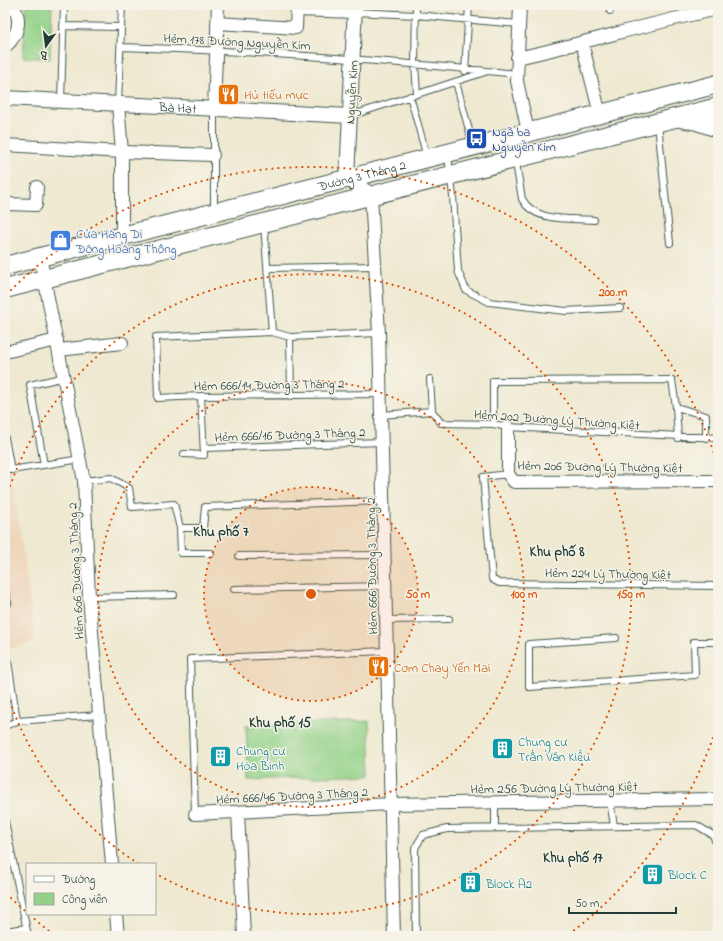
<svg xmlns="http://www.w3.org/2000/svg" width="723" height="941" font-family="'Indie Flower',sans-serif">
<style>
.built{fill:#eed6bb}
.green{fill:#92d187;stroke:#58875e}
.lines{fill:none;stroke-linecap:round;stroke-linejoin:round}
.service-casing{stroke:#3e574c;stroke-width:8}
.minor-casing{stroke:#3e574c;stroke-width:14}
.tertiary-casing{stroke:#3e574c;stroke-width:16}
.primary-casing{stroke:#3e574c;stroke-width:20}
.service{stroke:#fff;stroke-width:6}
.minor{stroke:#fff;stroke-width:12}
.tertiary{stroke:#fff;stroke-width:14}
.primary{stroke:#fff;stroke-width:18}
.ring{fill:none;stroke:#de580e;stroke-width:2;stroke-dasharray:2 4}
.labels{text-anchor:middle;stroke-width:3;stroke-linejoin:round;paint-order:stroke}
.street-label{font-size:13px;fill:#1f3d34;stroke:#f7f3e8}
.food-label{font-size:13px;fill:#c56008;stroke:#f7f3e8;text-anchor:start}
.transit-label{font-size:13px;fill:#164399;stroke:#f7f3e8;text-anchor:start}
.shop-label{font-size:13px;fill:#366cbe;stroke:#f7f3e8;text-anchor:start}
.culture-label{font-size:13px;fill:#0d838f;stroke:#f7f3e8;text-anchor:start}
.neighbourhood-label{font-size:14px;font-weight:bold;fill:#1f3d34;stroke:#f7f3e8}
.centre{fill:#de580e;stroke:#f7f3e8;stroke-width:2}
.ring-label{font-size:12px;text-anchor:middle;font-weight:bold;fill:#de580e;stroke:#f7f3e8;stroke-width:3;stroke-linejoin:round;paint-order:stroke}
</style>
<rect width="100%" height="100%" fill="#f7f3e8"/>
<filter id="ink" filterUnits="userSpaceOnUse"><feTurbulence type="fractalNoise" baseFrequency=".025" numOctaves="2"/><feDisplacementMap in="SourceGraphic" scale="8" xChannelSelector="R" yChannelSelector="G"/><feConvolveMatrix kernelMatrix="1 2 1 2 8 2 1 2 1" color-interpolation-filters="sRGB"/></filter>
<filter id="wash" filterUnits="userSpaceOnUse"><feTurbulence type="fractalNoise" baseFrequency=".012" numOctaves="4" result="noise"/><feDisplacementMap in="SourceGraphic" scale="16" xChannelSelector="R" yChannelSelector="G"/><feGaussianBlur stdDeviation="0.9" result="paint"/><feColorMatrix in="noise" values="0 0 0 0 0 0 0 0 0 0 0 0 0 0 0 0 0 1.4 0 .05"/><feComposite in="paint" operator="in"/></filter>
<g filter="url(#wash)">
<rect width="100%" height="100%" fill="#efe9d1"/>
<path class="built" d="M5,447L10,467L25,563L35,642L5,650Z"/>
<path class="green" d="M26,5H52L50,59L23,57Z
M369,721L371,775L248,780L246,726Z"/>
</g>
<g filter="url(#ink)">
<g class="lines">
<defs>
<path id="service" d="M416,5L415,64L417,94
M610,5V11
M355,12L416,15L519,24
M63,26L121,27
M121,47C253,51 385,60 517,74
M465,71L469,5
M456,82L473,145
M410,96L427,157
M61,101L64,5
M118,104L122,5
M350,116L485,72
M658,124L670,243
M512,138L522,199C535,223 570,218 594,220
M448,156L453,196L458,271L466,290L489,302L566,311L620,308
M214,210V109
M264,224L272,332
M268,268L375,266
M379,333L290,337L272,332L156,337L158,398L201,396L381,394
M290,337L291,396
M430,379L432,411L441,423L493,424L508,427L718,438
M676,407L706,416V438
M381,415L432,411
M493,424V381L672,380L676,407L678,438
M5,438L11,470L81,459
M204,448L382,442
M184,454L204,455L201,396
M44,465L30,385L65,377
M508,474L483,477L492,579L499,583L718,586
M84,481L111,478L129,488L132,507L174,504L180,528L181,553H211
M180,528H203L205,507L383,501
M239,556L385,555
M234,589L385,586
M5,591L8,603
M89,597L174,595
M386,620L449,619
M616,638L529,644V687L695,675L694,642H718
M8,661L17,721
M5,726L17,721L99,715
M610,801L614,826
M495,802V828
M195,814L190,659L387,651
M5,821L28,936
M5,931L26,928
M106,936L117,934
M416,936L415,848L423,835L447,829L696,825L713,835L718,848"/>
<path id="minor" d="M520,5L517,81L528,132
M297,10L355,12
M217,23L296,28L297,5
M582,43L600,114
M5,47C18,36 23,19 12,5
M517,58C585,43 650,23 718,9
M118,104L122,152V236
M214,109L218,5
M5,145L122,152L213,155
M371,195L379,333L394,936
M5,204L36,205L37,187
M40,257L84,481L89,597L112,864
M59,350L122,343
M5,352L57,340
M508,427V474L514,482L718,481
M238,812L244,936
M195,814L391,804L718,799
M116,914L118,936"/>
<g id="tertiary">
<path d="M355,5L347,178L371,195"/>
<path id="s1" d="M5,98L350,116"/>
</g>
<g id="primary">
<path d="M680,118L697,121L718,128"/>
<path id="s2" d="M5,266L718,84"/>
<path d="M5,289L718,107"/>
</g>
</defs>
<use href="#service" class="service-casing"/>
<use href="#minor" class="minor-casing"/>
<use href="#tertiary" class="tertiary-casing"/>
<use href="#primary" class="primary-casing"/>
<use href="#service" class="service"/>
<use href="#minor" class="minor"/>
<use href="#tertiary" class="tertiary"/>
<use href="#primary" class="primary"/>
</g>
</g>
<circle cx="311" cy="594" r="107" fill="#de580e" fill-opacity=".12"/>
<g class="ring">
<circle cx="311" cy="594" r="107"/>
<circle cx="311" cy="594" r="213"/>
<path d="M139 864A320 320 0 0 1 6 690M6 498A320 320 0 1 1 156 874"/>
<path d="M717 726A427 427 0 0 1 568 935M54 935A427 427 0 0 1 31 916M25 911A427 427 0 0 1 6 893M6 295A427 427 0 0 1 717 462"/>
</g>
<defs>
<symbol id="restaurant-square" viewBox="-11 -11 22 22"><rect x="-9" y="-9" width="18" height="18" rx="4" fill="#e8710a" stroke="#f7f3e8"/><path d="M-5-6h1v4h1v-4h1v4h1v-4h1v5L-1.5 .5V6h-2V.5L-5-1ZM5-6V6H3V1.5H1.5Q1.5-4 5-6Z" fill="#fff"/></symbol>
<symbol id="bus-square" viewBox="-11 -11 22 22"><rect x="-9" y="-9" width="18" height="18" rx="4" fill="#1a4fb4" stroke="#f7f3e8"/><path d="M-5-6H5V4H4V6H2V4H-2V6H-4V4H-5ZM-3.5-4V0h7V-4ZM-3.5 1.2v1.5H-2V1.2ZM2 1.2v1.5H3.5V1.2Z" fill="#fff"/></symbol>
<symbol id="shop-square" viewBox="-11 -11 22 22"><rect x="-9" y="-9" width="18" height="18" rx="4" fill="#3f7fe0" stroke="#f7f3e8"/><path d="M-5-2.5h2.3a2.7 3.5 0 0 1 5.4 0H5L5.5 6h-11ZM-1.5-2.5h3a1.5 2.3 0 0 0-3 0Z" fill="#fff"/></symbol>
<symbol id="building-square" viewBox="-11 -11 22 22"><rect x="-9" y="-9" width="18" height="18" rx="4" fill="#0f9aa8" stroke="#f7f3e8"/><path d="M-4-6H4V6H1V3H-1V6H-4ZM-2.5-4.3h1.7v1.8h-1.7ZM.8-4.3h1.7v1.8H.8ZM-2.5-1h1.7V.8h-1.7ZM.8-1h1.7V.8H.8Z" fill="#fff"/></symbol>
</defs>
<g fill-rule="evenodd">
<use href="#restaurant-square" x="216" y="82" width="25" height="25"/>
<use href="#bus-square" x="464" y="126" width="25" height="25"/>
<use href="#shop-square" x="48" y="228" width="25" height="25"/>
<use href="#restaurant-square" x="366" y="654" width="25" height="25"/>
<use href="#building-square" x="490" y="736" width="25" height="25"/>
<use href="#building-square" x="208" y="744" width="25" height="25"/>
<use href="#building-square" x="640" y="862" width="25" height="25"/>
<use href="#building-square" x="458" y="870" width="25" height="25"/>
</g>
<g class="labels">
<g class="street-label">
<text transform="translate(237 41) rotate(3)" y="5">Hẻm 178 Đường Nguyễn Kim</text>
<text transform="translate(351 92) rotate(-87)" y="5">Nguyễn Kim</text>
<text dy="5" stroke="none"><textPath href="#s1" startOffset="173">Bà Hạt</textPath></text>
<text dy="5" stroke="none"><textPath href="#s2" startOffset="368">Đường 3 Tháng 2</textPath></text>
<text transform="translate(269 384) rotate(-1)" y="5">Hẻm 666/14 Đường 3 Tháng 2</text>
<text transform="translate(557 419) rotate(4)" y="5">Hẻm 202 Đường Lý Thường Kiệt</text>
<text transform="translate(290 434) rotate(-2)" y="5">Hẻm 666/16 Đường 3 Tháng 2</text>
<text transform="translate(600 466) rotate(1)" y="5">Hẻm 206 Đường Lý Thường Kiệt</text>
<text transform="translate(371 566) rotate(-91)" y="5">Hẻm 666 Đường 3 Tháng 2</text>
<text transform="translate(75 571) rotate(-93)" y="5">Hẻm 606 Đường 3 Tháng 2</text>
<text transform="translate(608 573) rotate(1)" y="5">Hẻm 224 Lý Thường Kiệt</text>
<text transform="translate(554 787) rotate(-1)" y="5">Hẻm 256 Đường Lý Thường Kiệt</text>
<text transform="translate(292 795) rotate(-3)" y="5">Hẻm 666/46 Đường 3 Tháng 2</text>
</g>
<g class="food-label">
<text x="244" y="99">Hủ tiếu mực</text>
<text x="394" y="672">Cơm Chay Yến Mai</text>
</g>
<g class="transit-label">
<text x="492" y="136">Ngã ba<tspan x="492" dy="15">Nguyễn Kim</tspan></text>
</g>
<g class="shop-label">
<text x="76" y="238">Cửa Hàng Di<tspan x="76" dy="15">Động Hoàng Thông</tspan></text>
</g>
<g class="culture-label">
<text x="518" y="746">Chung cư<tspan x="518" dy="15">Trần Văn Kiều</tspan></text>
<text x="236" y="755">Chung cư<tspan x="236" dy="15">Hòa Bình</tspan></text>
<text x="668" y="879">Block C</text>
<text x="486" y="888">Block A2</text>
</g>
<g class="neighbourhood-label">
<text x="221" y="536">Khu phố 7</text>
<text x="557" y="556">Khu phố 8</text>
<text x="280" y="727">Khu phố 15</text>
<text x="573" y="862">Khu phố 17</text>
</g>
</g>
<circle cx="311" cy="594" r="6" class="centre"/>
<g class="ring-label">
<text x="613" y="296">200 m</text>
<text x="418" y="598">50 m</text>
<text x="524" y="598">100 m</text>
<text x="631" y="598">150 m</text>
</g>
<rect width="723" height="941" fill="none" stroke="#f7f3e8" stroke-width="20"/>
<rect x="26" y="863" width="130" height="52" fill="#f7f3e8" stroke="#a1aaa0"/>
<rect x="34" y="876" width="20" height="6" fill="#ffffff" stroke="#a1aaa0"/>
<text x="62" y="883" font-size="12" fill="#1f3d34">Đường</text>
<rect x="34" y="893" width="20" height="12" fill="#92d187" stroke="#a1aaa0"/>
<text x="62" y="903" font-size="12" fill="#1f3d34">Công viên</text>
<g transform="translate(46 46) rotate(194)" stroke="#f7f3e8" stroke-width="3" paint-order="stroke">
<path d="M0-3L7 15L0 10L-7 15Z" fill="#1f3d34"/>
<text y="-6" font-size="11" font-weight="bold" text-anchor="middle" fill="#1f3d34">B</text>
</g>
<path d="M569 907v6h107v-6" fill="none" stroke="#1f3d34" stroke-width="2"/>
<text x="575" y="907" font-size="12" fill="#1f3d34" stroke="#f7f3e8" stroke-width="3" paint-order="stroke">50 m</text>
</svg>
